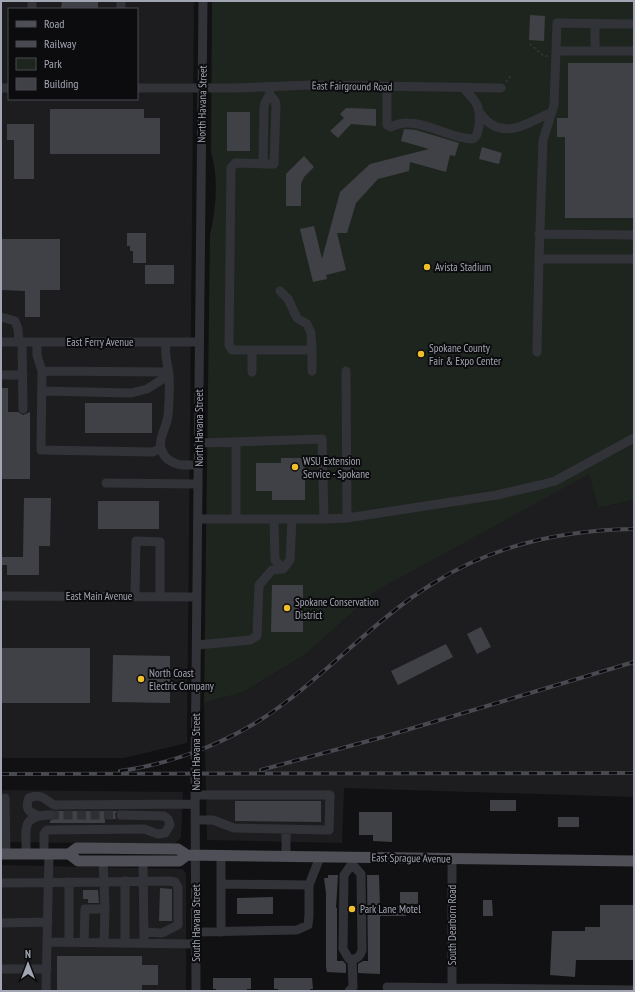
<svg xmlns="http://www.w3.org/2000/svg" width="635" height="992" font-family="'PT Sans Narrow',sans-serif">
<style>
.built{fill:#1d1d20;fill-rule:evenodd}
.green{fill:#1e251f}
.building{fill:#404146}
.lines{fill:none;stroke-linecap:round;stroke-linejoin:round}
.minor-tunnel{stroke:#2e2f33;stroke-width:9;stroke-dasharray:9 4.5;stroke-linecap:butt}
.path{stroke:#383a3f;stroke-width:1.5;stroke-dasharray:2 3;stroke-linecap:butt}
.minor{stroke:#323338;stroke-width:9}
.major{stroke:#4e4f57;stroke-width:11}
.rail-casing{stroke:#494a51;stroke-width:4}
.rail{stroke:#0c0c0e;stroke-width:2.5;stroke-dasharray:8;stroke-linecap:butt}
.poi-dot{fill:#f1be2b;stroke:#0c0c0e;stroke-width:1.5}
.labels{text-anchor:middle;stroke-width:4;stroke-linejoin:round;paint-order:stroke}
.street-label{font-size:11px;fill:#a2a6b3;stroke:#0c0c0e}
.poi-label{font-size:11px;fill:#a2a6b3;stroke:#0c0c0e;text-anchor:start}
</style>
<rect width="100%" height="100%" fill="#111113"/>
<path class="built" d="M1,1H194L187,743L124,758H1ZM9,9H137V99H9Z
M589,473L598,508L634,500V797L344,788L342,843L207,840L204,703L244,692L306,654L376,591Z
M1,790L183,792L181,837L179,840L174,844L1,842Z
M1,865L183,869L186,874V991H1Z"/>
<path class="green" d="M212,1H634V500L598,508L589,474L376,591L306,654L244,692L204,703L210,235C216,208 219,179 211,152Z"/>
<path class="building" d="M62,1H98V9H61Z
M530,15L545,16L544,41L529,40Z
M568,63H634V218H565V137H557V118H568Z
M346,108L376,109V126L351,124L338,138L330,131L344,118L340,114Z
M50,109H144V118H160V154H50Z
M227,112H250V151H227Z
M7,124H34V179H14V140H7Z
M404,129L416,130L459,143L455,156L450,155L446,172L410,162L409,171L378,179L356,203L347,233H337L346,270L326,275L327,279L313,282L300,229L314,226L322,259L340,192L370,164L429,149L401,141Z
M482,147L502,153L499,164L479,159Z
M304,156L314,167L304,177L301,184V206H286V174Z
M127,233H146V263H133V251H130V246H127Z
M1,239H60V290H40V317H25V291L1,290Z
M145,265H174V284H145Z
M1,388H8V412H18L23,415L30,412V479H1Z
M85,403H152V433H85Z
M281,458H305V500H272V491H256V463H281Z
M24,498H51L50,546H39V575H7V565H1V557H23Z
M98,501H159V529H98Z
M272,585H303V632H271Z
M481,627L491,647L477,654L467,634Z
M446,644L453,657L398,685L391,671Z
M1,648H90V703H1Z
M113,655L170,656V703L112,702Z
M490,800H516V811H490Z
M235,801H321V822L235,821Z
M54,811H117L115,814L116,819H105V823H50V821L56,817Z
M359,812H392V842L373,841V835H359Z
M558,817H579V827H558Z
M328,875H338L336,908H337V961H343L346,964V973L327,972L326,967V893L324,878H328Z
M367,875H379L380,906H406V916H380V974L358,973V964L363,961H368Z
M160,888L172,889V921H159Z
M83,890H98L99,903H88V899H83Z
M400,892H418V904H400Z
M273,897V914H237V898Z
M483,900H492L493,916H483Z
M600,905H634V960H576L575,977L550,975L552,931H585V927H600Z
M57,956H142V965H158V985H142V991H57Z
M213,978H251V989H247V991H216V989H213Z
M274,978H312L313,989H310V991H278V989H274Z"/>
<g class="lines">
<path class="minor-tunnel" d="M50,815H121"/>
<path class="path" d="M530,44L544,56H548
M506,82L512,74"/>
<path class="minor" d="M32,1V9
M121,9V1
M556,51L557,23L634,24
M595,51V24
M634,51H556L554,105L543,140L539,259H634
M387,87V125L391,127C415,113 447,139 473,139C478,136 478,131 479,126C481,105 476,101 462,87
M1,88H9
M137,88H237L311,85L501,88
M270,95L275,101L276,106L274,164L235,163L231,168L229,345L232,350H312V371
M480,113C501,143 527,123 552,112
M263,164L264,107C265,100 270,97 270,91
M539,234L634,235
M280,291L288,299L297,318L307,324L311,333L312,350
M1,317L15,321L18,329L19,342
M1,342H199
M22,342L23,409
M37,342V355L42,371L41,450L153,452L161,448
M166,342C164,357 168,363 169,376C170,389 169,403 168,416C166,430 155,442 164,455C173,467 186,465 198,465
M537,352L539,259
M42,371L168,372
M346,371L347,518L497,495L540,485L555,481L634,438
M252,372V350
M1,375H23
M42,391L131,393L147,389L169,375
M106,483L198,484
M198,519H324L322,439L199,443
M236,519V442
M274,519L275,560L283,569
M324,519L347,518
M1,596L197,597
M135,596L136,541L160,542V597
M197,645L250,640L257,636L259,585L272,570L283,569L290,560L292,519
M196,795H330L329,830L234,828L213,820H196
M5,798L6,854
M37,815C28,812 25,808 29,798C41,793 44,799 54,805L195,804
M26,854C27,830 19,816 50,815
M44,854V834L47,830L144,829L158,834L165,833L170,825L168,819L164,816L121,815
M286,856V829
M452,859V991
M103,862L104,882L169,881L175,882L178,887V925L162,933L144,932
M143,862L144,938
M352,864L361,874L362,950C360,957 357,960 349,959L343,949L344,875Z
M125,881V943
M69,882V942
M1,883L104,882L105,909
M221,884L309,885
M1,923L48,922
M196,932L297,930L308,925L309,915V885L320,857
M221,932V856
M47,942L49,854
M84,942L85,909H105L104,942
M1,969H47
M387,987L634,990
M46,991L47,942L196,944
M196,991L195,775L203,1
M349,991L353,987L352,959"/>
<path class="major" d="M1,854H69L77,848L178,849L187,855L634,861
M69,854L78,861H179L187,855"/>
<defs>
<path id="rail" d="M261,770L383,737L634,662
M120,771C178,763 240,738 286,702C336,664 379,617 432,584C493,545 562,530 634,529
M1,774L634,773"/>
</defs>
<use href="#rail" class="rail-casing"/>
<use href="#rail" class="rail"/>
</g>
<g class="poi-dot">
<circle cx="427" cy="267" r="4"/>
<circle cx="421" cy="354" r="4"/>
<circle cx="295" cy="467" r="4"/>
<circle cx="287" cy="608" r="4"/>
<circle cx="141" cy="679" r="4"/>
<circle cx="352" cy="909" r="4"/>
</g>
<g class="labels">
<g class="street-label">
<text transform="translate(352 86) rotate(1)" y="4">East Fairground Road</text>
<text transform="translate(202 104) rotate(-89)" y="4">North Havana Street</text>
<text x="100" y="346">East Ferry Avenue</text>
<text transform="translate(199 428) rotate(-90)" y="4">North Havana Street</text>
<text x="99" y="600">East Main Avenue</text>
<text transform="translate(196 752) rotate(-90)" y="4">North Havana Street</text>
<text transform="translate(411 858) rotate(1)" y="4">East Sprague Avenue</text>
<text transform="translate(196 923) rotate(-90)" y="4">South Havana Street</text>
<text transform="translate(452 925) rotate(-90)" y="4">South Dearborn Road</text>
</g>
<g class="poi-label">
<text x="435" y="271">Avista Stadium</text>
<text x="429" y="352">Spokane County<tspan x="429" dy="13">Fair &amp; Expo Center</tspan></text>
<text x="303" y="465">WSU Extension<tspan x="303" dy="13">Service - Spokane</tspan></text>
<text x="295" y="606">Spokane Conservation<tspan x="295" dy="13">District</tspan></text>
<text x="149" y="677">North Coast<tspan x="149" dy="13">Electric Company</tspan></text>
<text x="360" y="913">Park Lane Motel</text>
</g>
</g>
<rect width="635" height="992" fill="none" stroke="#a2a6b3" stroke-width="4"/>
<rect x="8" y="8" width="130" height="92" fill="#0c0c0e" stroke="#484a50"/>
<rect x="16" y="21" width="20" height="6" fill="#4e4f57" stroke="#484a50"/>
<text x="44" y="28" font-size="12" fill="#a2a6b3">Road</text>
<rect x="16" y="41" width="20" height="6" fill="#494a51" stroke="#484a50"/>
<text x="44" y="48" font-size="12" fill="#a2a6b3">Railway</text>
<rect x="16" y="58" width="20" height="12" fill="#1e251f" stroke="#484a50"/>
<text x="44" y="68" font-size="12" fill="#a2a6b3">Park</text>
<rect x="16" y="78" width="20" height="12" fill="#404146" stroke="#484a50"/>
<text x="44" y="88" font-size="12" fill="#a2a6b3">Building</text>
<g transform="translate(28 964)" stroke="#0c0c0e" stroke-width="3" paint-order="stroke">
<path d="M0-3L7 15L0 10L-7 15Z" fill="#a2a6b3"/>
<text y="-6" font-size="11" font-weight="bold" text-anchor="middle" fill="#a2a6b3">N</text>
</g>
</svg>
